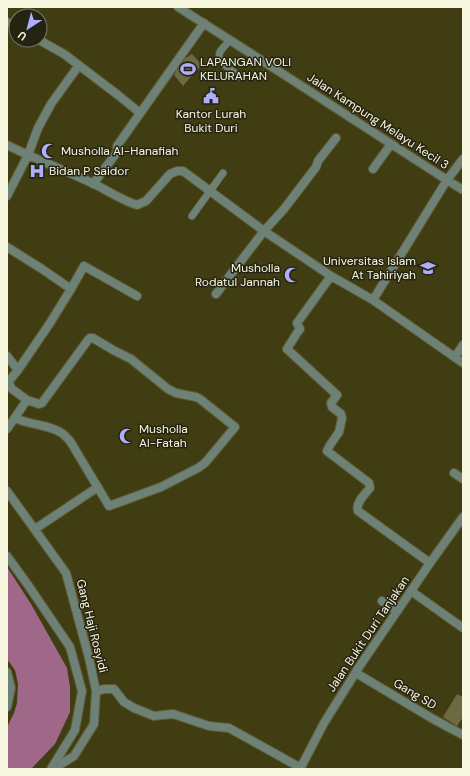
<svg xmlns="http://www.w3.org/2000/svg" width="470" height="776" font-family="'DM Sans',sans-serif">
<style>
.green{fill:#6d6942}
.water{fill:#9f6888}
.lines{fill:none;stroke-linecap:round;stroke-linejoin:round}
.service-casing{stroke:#5e5b33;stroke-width:8}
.minor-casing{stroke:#5e5b33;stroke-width:10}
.tertiary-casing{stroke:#5e5b33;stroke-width:10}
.service{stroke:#6d8177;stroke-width:7}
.minor{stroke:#6d8177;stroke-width:8}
.tertiary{stroke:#6d8177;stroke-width:8}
.labels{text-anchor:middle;stroke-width:3;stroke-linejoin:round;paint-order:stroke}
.poi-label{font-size:12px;fill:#f8f7df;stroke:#252412;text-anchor:start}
.street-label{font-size:12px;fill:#f8f7df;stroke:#252412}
</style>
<rect width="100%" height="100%" fill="#413d12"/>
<path class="green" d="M192,54L202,65L195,72L183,86L174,75L181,61Z
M457,694L463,697V717L457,726L443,717Z"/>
<path class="water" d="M7,567L31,604L67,668L70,687V712L55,744L31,769H7V727L14,713L17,703L18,684L15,670L7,659Z"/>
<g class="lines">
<defs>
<path id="service" d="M230,40C227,44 222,48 220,52C215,61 235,73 241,77
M192,216L223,173"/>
<path id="minor" d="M178,7L283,74L447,180L463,190
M7,22L16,27
M39,40L64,54L118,95L140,113
M7,145C35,159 64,170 92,183C107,190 121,200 137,205L146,201L170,174L177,171H183L264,231L331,276L373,300L463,363
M373,169L391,144
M93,184L118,151L117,146L204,23
M7,196L28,155L38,128L51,104L79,65
M7,247L42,269L71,289L50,323L18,370
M331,276L297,323L300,329L297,333L287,349L337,395L331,403L332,407L341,414L342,418L339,432L330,445L327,451L369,483L370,488C365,494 355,503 358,511L430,563
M71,289L84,266L137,296
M216,294L244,257L264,231L284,209L316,167L318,161L336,138
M373,300L447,180L463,159
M7,356L18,370L9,381V384L12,389L27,400L39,404L42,403L88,340L90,338H93L113,350L131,359L168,389L176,393L196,397L200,399L235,427L205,463L198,468L161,487L109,506L70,441C67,438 64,434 60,432C47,424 29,425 15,418
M455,357L463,345
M7,429L27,400
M454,473L463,479
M7,491L66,573L89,658L96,691L94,724L74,756L53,769
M35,529L98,487
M411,591L463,628
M382,601L397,611
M356,673L433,719L463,735
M96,691L105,689H114L124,702L134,708L154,716L173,714L209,726L229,728L301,768"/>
<path id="tertiary" d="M7,556L28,585L70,647L82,691L75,730L51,769
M7,672L11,688L7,707
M300,769L324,723L359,667L430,563L463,517"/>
</defs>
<use href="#service" class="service-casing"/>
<use href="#minor" class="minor-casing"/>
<use href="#tertiary" class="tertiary-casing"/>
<use href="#service" class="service"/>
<use href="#minor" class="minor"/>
<use href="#tertiary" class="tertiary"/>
</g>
<defs>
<symbol id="stadium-bare" viewBox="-9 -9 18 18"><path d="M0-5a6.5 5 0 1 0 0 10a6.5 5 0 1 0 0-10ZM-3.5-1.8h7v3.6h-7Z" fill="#afaefa" stroke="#252412" stroke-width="2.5" paint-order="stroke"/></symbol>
<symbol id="civic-bare" viewBox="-9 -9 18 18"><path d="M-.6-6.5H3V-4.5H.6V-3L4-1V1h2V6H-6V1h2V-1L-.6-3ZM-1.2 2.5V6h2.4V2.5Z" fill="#afaefa" stroke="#252412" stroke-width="2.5" paint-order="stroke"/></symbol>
<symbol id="mosque-bare" viewBox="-9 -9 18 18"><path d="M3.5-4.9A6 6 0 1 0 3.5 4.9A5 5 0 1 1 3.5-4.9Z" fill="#afaefa" stroke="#252412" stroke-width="2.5" paint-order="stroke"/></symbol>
<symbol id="hospital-bare" viewBox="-9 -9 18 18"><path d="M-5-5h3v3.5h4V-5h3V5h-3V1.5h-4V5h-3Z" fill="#afaefa" stroke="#252412" stroke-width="2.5" paint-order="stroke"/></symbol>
<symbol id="university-bare" viewBox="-9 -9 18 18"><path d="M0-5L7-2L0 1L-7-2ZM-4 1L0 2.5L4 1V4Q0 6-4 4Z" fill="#afaefa" stroke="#252412" stroke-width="2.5" paint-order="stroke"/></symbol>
</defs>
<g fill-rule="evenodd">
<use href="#stadium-bare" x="177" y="58" width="22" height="22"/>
<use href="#civic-bare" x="200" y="85" width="22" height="22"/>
<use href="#mosque-bare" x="38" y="140" width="22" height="22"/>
<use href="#hospital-bare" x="26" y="160" width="22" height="22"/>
<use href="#university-bare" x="417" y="257" width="22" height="22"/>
<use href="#mosque-bare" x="281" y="264" width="22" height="22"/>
<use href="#mosque-bare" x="116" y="425" width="22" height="22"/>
</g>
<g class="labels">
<g class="poi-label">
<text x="200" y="66">LAPANGAN VOLI<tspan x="200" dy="14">KELURAHAN</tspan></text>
<text x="211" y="118" text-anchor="middle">Kantor Lurah<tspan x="211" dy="14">Bukit Duri</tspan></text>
<text x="61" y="155">Musholla Al-Hanafiah</text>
<text x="49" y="175">Bidan P Saidor</text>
<text x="416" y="265" text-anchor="end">Universitas Islam<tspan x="416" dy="14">At Tahiriyah</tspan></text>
<text x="280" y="272" text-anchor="end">Musholla<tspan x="280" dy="14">Rodatul Jannah</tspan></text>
<text x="139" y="433">Musholla<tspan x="139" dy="14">Al-Fatah</tspan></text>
</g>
<g class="street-label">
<text transform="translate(378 121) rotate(33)" y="4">Jalan Kampung Melayu Kecil 3</text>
<text transform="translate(92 626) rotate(76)" y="4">Gang Haji Rosyidi</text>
<text transform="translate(368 634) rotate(-56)" y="4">Jalan Bukit Duri Tanjakan</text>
<text transform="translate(415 694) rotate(31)" y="4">Gang SD</text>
</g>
</g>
<rect width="470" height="776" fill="none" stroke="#f8f7df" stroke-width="16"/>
<g transform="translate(28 28) rotate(216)"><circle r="19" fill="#252412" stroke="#797864"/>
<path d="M0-3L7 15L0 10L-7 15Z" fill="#afaefa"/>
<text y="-6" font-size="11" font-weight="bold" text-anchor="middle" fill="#f8f7df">U</text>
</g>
</svg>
